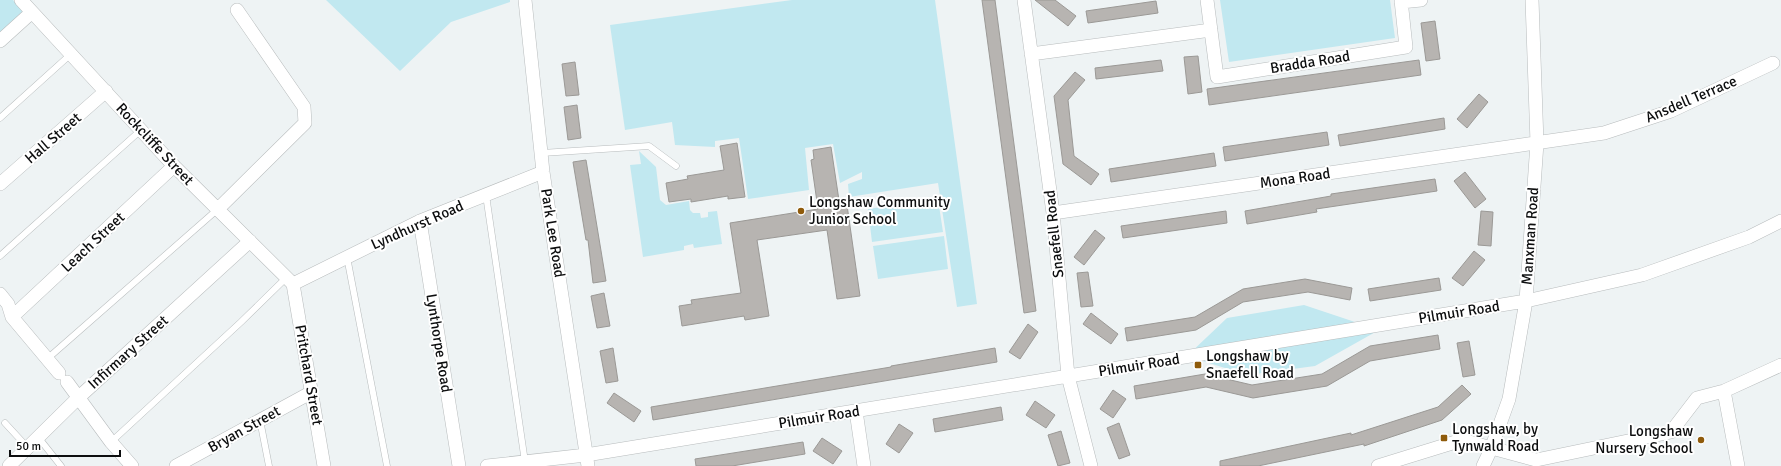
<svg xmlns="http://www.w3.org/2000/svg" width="1781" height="466" font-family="Signika,sans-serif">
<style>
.green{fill:#c1e8f0}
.building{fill:#b7b4b1;stroke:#9b9996}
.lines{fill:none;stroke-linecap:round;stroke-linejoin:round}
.lane-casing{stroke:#b8bcbd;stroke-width:7}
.street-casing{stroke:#b8bcbd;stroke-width:14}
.lane{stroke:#fff;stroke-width:6}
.street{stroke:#fff;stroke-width:13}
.poi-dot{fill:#8f5b0b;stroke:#fff;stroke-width:1.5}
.labels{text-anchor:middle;stroke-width:4;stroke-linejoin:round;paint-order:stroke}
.street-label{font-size:15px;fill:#0d0e0f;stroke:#fff}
.poi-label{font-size:15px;fill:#0d0e0f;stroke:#fff;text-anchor:start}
</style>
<rect width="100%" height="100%" fill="#eef3f4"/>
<path class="green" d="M0,0H13L23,11L0,34Z
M326,0H510V2L451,22L400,71Z
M792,0H935L977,304L957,307L938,183L849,197L848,184L862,179V172L840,183L833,144L805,148L809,190L748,199L739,138L715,141V147L675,145L672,122L625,130L610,25Z
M1220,0H1390L1395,38L1229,62Z
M639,151L656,167L660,200L666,205L689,201L690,210L693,213H700L701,218L708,217V212L717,211L722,244L694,248L693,244L684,246V250L643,257L630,165L641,164Z
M938,199L943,232L872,242L868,209Z
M944,236L948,269L878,279L873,246Z
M1304,305L1379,330L1315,366L1247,375L1187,356L1227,318Z"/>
<path class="building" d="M982,0H995L1036,311L1024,313Z
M1035,0H1055L1076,16L1068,26Z
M1156,1L1158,13L1088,23L1086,11Z
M1435,21L1440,59L1426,61L1421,23Z
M1198,56L1202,92L1188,94L1184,57Z
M1161,60L1163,71L1096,79L1095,68Z
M1419,60L1421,75L1209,105L1207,89Z
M575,62L579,95L566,96L562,64Z
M1075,72L1085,80L1068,100L1074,156L1099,174L1091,185L1063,164L1054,96Z
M1479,94L1488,102L1467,128L1457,119Z
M577,105L581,138L568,140L564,107Z
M1444,118L1445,129L1340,146L1338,135Z
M1327,132L1329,145L1225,161L1223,147Z
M737,143L745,197L728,199V196L691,202V199L669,202L666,183L688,179L687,176L724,170L720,146Z
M831,147L840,207L847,205L860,296L837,299L827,230L757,240L769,316L745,320L744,316L682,326L679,306L692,304L691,300L741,293L730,223L818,209L811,160L814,159L813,150Z
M1214,153L1216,166L1111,182L1109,169Z
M586,160L606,281L593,283L588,240H586L573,162Z
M1465,172L1486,199L1475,208L1454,181Z
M1435,179L1437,191L1316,209L1317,212L1247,224L1245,211L1331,196V194Z
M1226,211L1227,223L1123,238L1121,226Z
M1481,211L1493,212L1491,246L1478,245Z
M1095,230L1105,238L1084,265L1074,257Z
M1474,251L1485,260L1463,286L1452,278Z
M1088,272L1093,306L1081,307L1077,273Z
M1439,278L1441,290L1370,301L1368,289Z
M1305,279L1352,288L1350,300L1308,292L1243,302L1196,330L1127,341L1125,328L1195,317L1243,289Z
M604,293L610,326L597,328L591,296Z
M1091,313L1118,334L1111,344L1083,324Z
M1028,324L1038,332L1020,359L1009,352Z
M1438,335L1440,349L1370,361L1327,386L1253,398L1206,387L1136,399L1134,386L1205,374L1252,385L1322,374L1370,346Z
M1469,341L1475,375L1463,377L1457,343Z
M613,348L618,381L606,383L600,351Z
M995,348L997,362L653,420L651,407L891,367V366Z
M1462,385L1471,394L1442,420L1364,446V444L1258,466H1220V461L1351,433V435L1438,407Z
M1113,390L1126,399L1113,418L1100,409Z
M614,393L641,411L634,422L607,403Z
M1035,401L1055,415L1046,428L1026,415Z
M1001,407L1003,420L935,432L933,419Z
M1119,423L1130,455L1119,459L1107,428Z
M899,424L913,433L899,453L886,444Z
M1061,431L1070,463L1058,466L1048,435Z
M822,438L842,451L833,464L813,451Z
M803,442L805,454L732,466H696L695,459Z"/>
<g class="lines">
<defs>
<path id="lane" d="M0,118L71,54
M542,153L649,146L676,166
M486,195L525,462
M0,256L141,130
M347,257L387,466
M47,359L218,209
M260,420L269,466
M5,423L28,448
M38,437L61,466
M111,442L241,322L286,278"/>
<path id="street" d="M21,0L174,166L293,284
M525,0L543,172L588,466
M1024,0L1053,213L1068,376L1091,466
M1207,0L1217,77L1406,47L1401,0
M1401,2L1421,0
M0,41L32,12
M1031,54L1211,30
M0,184L106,91
M218,209L305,123L304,107L237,10
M1053,213L1604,133L1671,111L1773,63
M420,221L459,466
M293,284L420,221L543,172
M293,284L324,466
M0,294L8,304L12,317L59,373
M12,317L174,166
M67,382L111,442L132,466
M1724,391L1738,466
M856,411L864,466
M9,466L78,398L250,241
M176,466L312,392
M487,466L586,455L1526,301L1642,275L1749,237L1781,221
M1378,466L1462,440L1536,460L1671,432L1697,398L1724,391L1781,365
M1483,466L1491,449L1509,399L1526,301L1537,143L1532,0"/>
</defs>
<use href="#lane" class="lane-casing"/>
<use href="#street" class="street-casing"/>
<use href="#lane" class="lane"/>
<use href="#street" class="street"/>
</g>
<g class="poi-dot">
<circle cx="801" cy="211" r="4"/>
<rect x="1194" y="361" width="8" height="8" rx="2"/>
<rect x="1440" y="434" width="8" height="8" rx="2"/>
<circle cx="1701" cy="440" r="4"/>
</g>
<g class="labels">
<g class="street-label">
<text transform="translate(1310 62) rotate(-9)" y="5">Bradda Road</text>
<text transform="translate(1691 99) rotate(-23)" y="5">Ansdell Terrace</text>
<text transform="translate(53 138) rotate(-41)" y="5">Hall Street</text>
<text transform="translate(155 144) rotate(47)" y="5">Rockcliffe Street</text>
<text transform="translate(1295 178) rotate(-8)" y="5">Mona Road</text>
<text transform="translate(417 225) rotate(-24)" y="5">Lyndhurst Road</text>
<text transform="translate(553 233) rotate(81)" y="5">Park Lee Road</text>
<text transform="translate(1054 234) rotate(-96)" y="5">Snaefell Road</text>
<text transform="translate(1530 236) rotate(-86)" y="5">Manxman Road</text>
<text transform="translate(93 242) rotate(-43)" y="5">Leach Street</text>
<text transform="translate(1459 312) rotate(-9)" y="5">Pilmuir Road</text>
<text transform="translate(439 343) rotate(81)" y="5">Lynthorpe Road</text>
<text transform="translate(128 352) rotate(-42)" y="5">Infirmary Street</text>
<text transform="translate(1139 365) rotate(-9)" y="5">Pilmuir Road</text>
<text transform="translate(309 375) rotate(80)" y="5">Pritchard Street</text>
<text transform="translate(819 417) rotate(-9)" y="5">Pilmuir Road</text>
<text transform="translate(244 429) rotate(-29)" y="5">Bryan Street</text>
</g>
<g class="poi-label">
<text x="809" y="207">Longshaw Community<tspan x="809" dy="17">Junior School</tspan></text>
<text x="1206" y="361">Longshaw by<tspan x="1206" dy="17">Snaefell Road</tspan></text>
<text x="1452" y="434">Longshaw, by<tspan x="1452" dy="17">Tynwald Road</tspan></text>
<text x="1693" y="436" text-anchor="end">Longshaw<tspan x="1693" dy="17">Nursery School</tspan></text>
</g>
</g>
<path d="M10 450v6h110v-6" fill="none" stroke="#0d0e0f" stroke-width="2"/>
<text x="16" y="450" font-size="12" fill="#0d0e0f" stroke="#ffffff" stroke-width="3" paint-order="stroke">50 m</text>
</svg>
